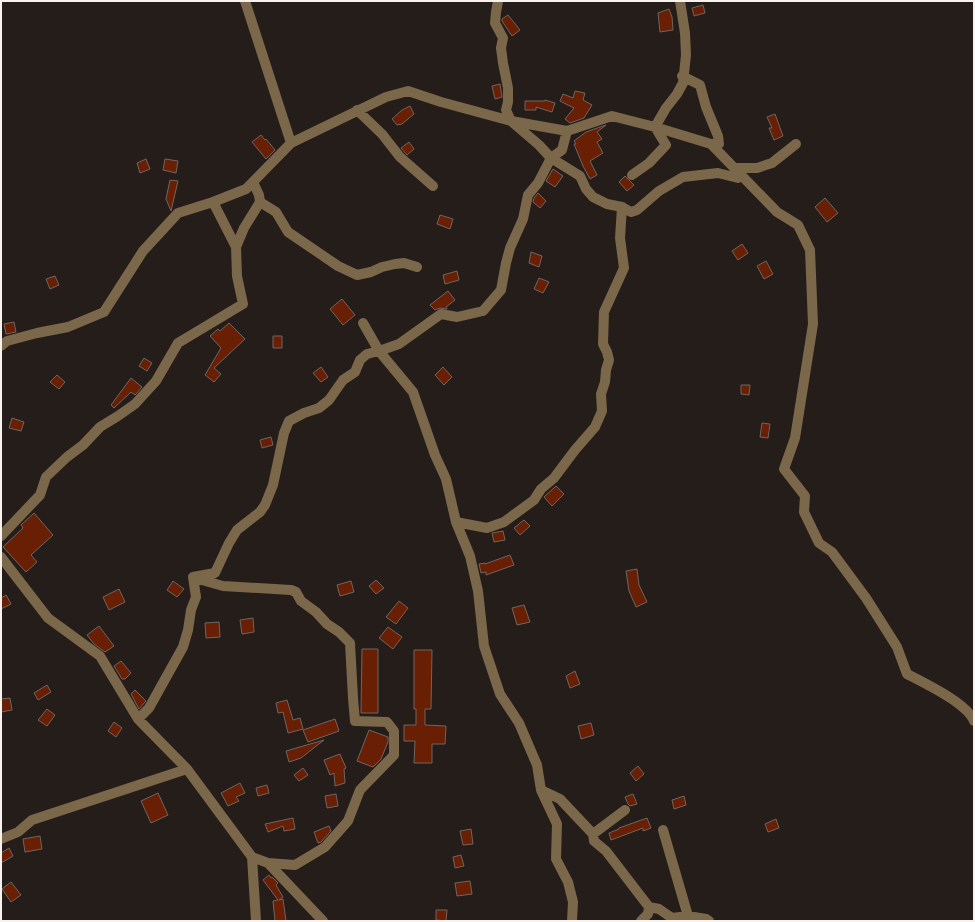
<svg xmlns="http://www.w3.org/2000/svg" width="975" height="922" font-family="'Public Sans',sans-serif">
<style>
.building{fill:#681f03;stroke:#706562}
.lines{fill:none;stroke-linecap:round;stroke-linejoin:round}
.minor{stroke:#7b674a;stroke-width:10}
</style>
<rect width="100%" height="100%" fill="#251d19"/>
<path class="building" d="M703,5L705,13L694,16L692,8Z
M669,9L672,17L673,30L660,32L658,13Z
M508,15L520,30L512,36L502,21V19Z
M500,84L502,97L495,99L492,86Z
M575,91L585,93L583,100L592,105L584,118L570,123L565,119L574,108L560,101L563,94L573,98Z
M545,100L555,103L552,112L536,107V110H525V101H545Z
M410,106L414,114L402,124L397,125L392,119L402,110Z
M775,114L783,136L774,140L769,128H772L767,117Z
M606,125L597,132L602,139L597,142L603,153L590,161L597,175L590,179L583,166L574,144H576L574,141L586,132Z
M261,135L265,140L266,139L275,150L266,159L252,142Z
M409,142L414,149L407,155L401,148Z
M146,159L150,169L140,173L137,163Z
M165,159L178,161L176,173L163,170Z
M553,169L563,176L555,187L546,181Z
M625,176L634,185L627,191L619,182Z
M170,180L178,181L171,211L166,199Z
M538,193L546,201L540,208L533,202L534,198Z
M825,198L838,213L827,222L815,207Z
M440,215L453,219L450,229L437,224Z
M742,244L748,253L738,260L732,251Z
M531,252L542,256L539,267L529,263Z
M766,261L773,274L764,279L757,266Z
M457,271L459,280L445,284L443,275Z
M55,276L59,285L50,289L46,279Z
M539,278L549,282L543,293L534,289Z
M448,291L455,300L446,307L447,309L440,308L435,310L430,305Z
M342,299L355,315L343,325L330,309Z
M14,322L16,332L6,334L4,324Z
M229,323L245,339L214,368L221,374L214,382L205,375L221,348L210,336L218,329L220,331Z
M273,336H282V348H273Z
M144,358L152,363L147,371L139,366Z
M321,367L328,377L321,382L313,373Z
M443,367L452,377L444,385L435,375Z
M57,375L65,382L59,389L50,382Z
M131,378L142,387L135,395L131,392L114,408L111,405Z
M741,385H750L749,395L741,394Z
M12,418L24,422L21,431L9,428Z
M762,423L770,424L768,438L760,437Z
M271,437L273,445L262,448L260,440Z
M556,486L564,494L552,506L544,497Z
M34,513L53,535L31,555L37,562L26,572L3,547L23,528L21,525Z
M524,520L530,526L520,535L514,528Z
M503,531L505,540L494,542L492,533Z
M510,555L514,565L486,575V572L481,573L479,564L485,563V564Z
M637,569L639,585L647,602L636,607L629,591L626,571Z
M376,580L384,588L376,594L369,586Z
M173,581L184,589L177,597L167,590Z
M351,581L354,592L340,596L337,585Z
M119,589L125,602L109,610L103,597Z
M6,595L11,604L1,609V598Z
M399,601L408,608L396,624L386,617Z
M524,605L530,622L517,625L512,608Z
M253,618L254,632L242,634L240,620Z
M219,622L220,637L206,638L205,623Z
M99,626L114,646L105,652L94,644L87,635Z
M388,627L402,637L393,649L379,638Z
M362,649H378V713H361Z
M414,650H432L431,709H425V725L446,726L445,744H432V763H414L415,741H404V725H416V709H414Z
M121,661L131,673L125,679H122L114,666Z
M575,671L580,684L570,688L566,676Z
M47,685L51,692L38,700L34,693Z
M135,690L146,701L139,709L131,694Z
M10,698L12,710L1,712V699Z
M287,700L293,720L300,718L303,729L288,733L283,712L278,713L276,703Z
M47,709L55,715L47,726L38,720Z
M335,719L339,731L308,742L303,730Z
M114,722L122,728L116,737L108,731Z
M591,723L594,735L581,739L578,726Z
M369,730L388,737V742L381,759L373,767L357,761Z
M324,740L301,758L289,762L286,751Z
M340,754L346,768L344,769L345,783L335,786L334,773L330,775L324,760Z
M638,766L644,774L636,781L630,773Z
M303,768L308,775L299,781L294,775Z
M240,783L245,793L236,797L239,801L228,806L221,793Z
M267,785L269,793L258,796L256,788Z
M158,793L168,815L151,823L141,801Z
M336,794L338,806L327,808L325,796Z
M633,794L637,804L630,806L628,804L625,797Z
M684,796L686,805L674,809L672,800Z
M293,818L295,829L284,831L283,826L268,832L265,824Z
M647,818L651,828L643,831V828L611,840L609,833L619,829V828Z
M776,819L779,828L768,832L765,824Z
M329,826L331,831L321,842L318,843L314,832Z
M471,829L473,844L463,845L460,831Z
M40,836L42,849L25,852L23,839Z
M9,848L13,856L1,863V853Z
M461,855L464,866L455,868L453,857Z
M269,875L271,878L272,877L278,883L276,885L283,897L279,900L283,899L286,921H275L273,901L278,900L263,880Z
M470,881L472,894L457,896L455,883Z
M11,882L21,895L11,902L2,889Z
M436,910H447L446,921L436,920Z"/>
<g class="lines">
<path class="minor" d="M245,1L291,143
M682,76L700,85L706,107L718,136L719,144H711
M357,110L382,134L400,157L433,186
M632,175L649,163L666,145L655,127L666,108L677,94L683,83L686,55L685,33L680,1
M260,202L276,212L288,232L338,266L357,275L371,272L382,267L395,264L404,263L417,267
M622,207L631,212L637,210L659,191L683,177L718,173L738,178L735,168H757L772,163L796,144
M236,247L244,228L260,202L259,195L253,182
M363,323L379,351L399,344L441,314L457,317L483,311L501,290L506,263L510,248L523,219L528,195L538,183L551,158L562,150L567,131
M1,346L7,341L37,333L68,327L104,312L143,251L178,213L213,202L246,189L291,143L386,97L408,91L441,102L511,121L567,131L612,116L655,127L711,144L777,212L798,225L810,250L813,324L795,438L784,469L805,496L804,512L819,543L832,552L866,598L897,647L907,674C924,683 967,703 974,721
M456,522L487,528L504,522L534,500L541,489L554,478L575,450L595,427L602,411L601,394L605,382L606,370L609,360L607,352L603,344L604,312L624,268L620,238L622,207L607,204L593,197L586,189L580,176L551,158L539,145L511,121L506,110L508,102V88L503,63L501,48L503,38L495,23L496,12L498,1
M1,536L40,495L46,477L67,457L83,445L100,427L118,416L135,404L156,381L178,343L243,304L237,276L236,247L213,202
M1,557L48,618L100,656L138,719L187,769L252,857L268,863L323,921
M195,578L223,586L291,590L296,592L301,601L316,612L327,624L339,632L350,643L353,698L355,721L387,722L394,731V755L360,790L348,821L325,847L295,865L268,863
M138,719L149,708L183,647L188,630L191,610L196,597L193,577L215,573L229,543L237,530L260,512L265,505L273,485L284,433L289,421L304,413L319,408L329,400L343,380L355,372L360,360L367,354L379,351L413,392L435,455L446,479L456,522L470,556L478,591L484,646L500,694L519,723L537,765L541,790L560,799L593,834L625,810
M541,790L557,824L556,859L568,882L573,902L572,921
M593,834L594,841L606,851L649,907L659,909L672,918L688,916L663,830
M1,839L18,832L32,820L187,769
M252,857L256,921
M688,916L706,919L709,921
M641,921L648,914L649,907"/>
</g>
<rect width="975" height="922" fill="none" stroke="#f8f2ef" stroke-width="4"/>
</svg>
